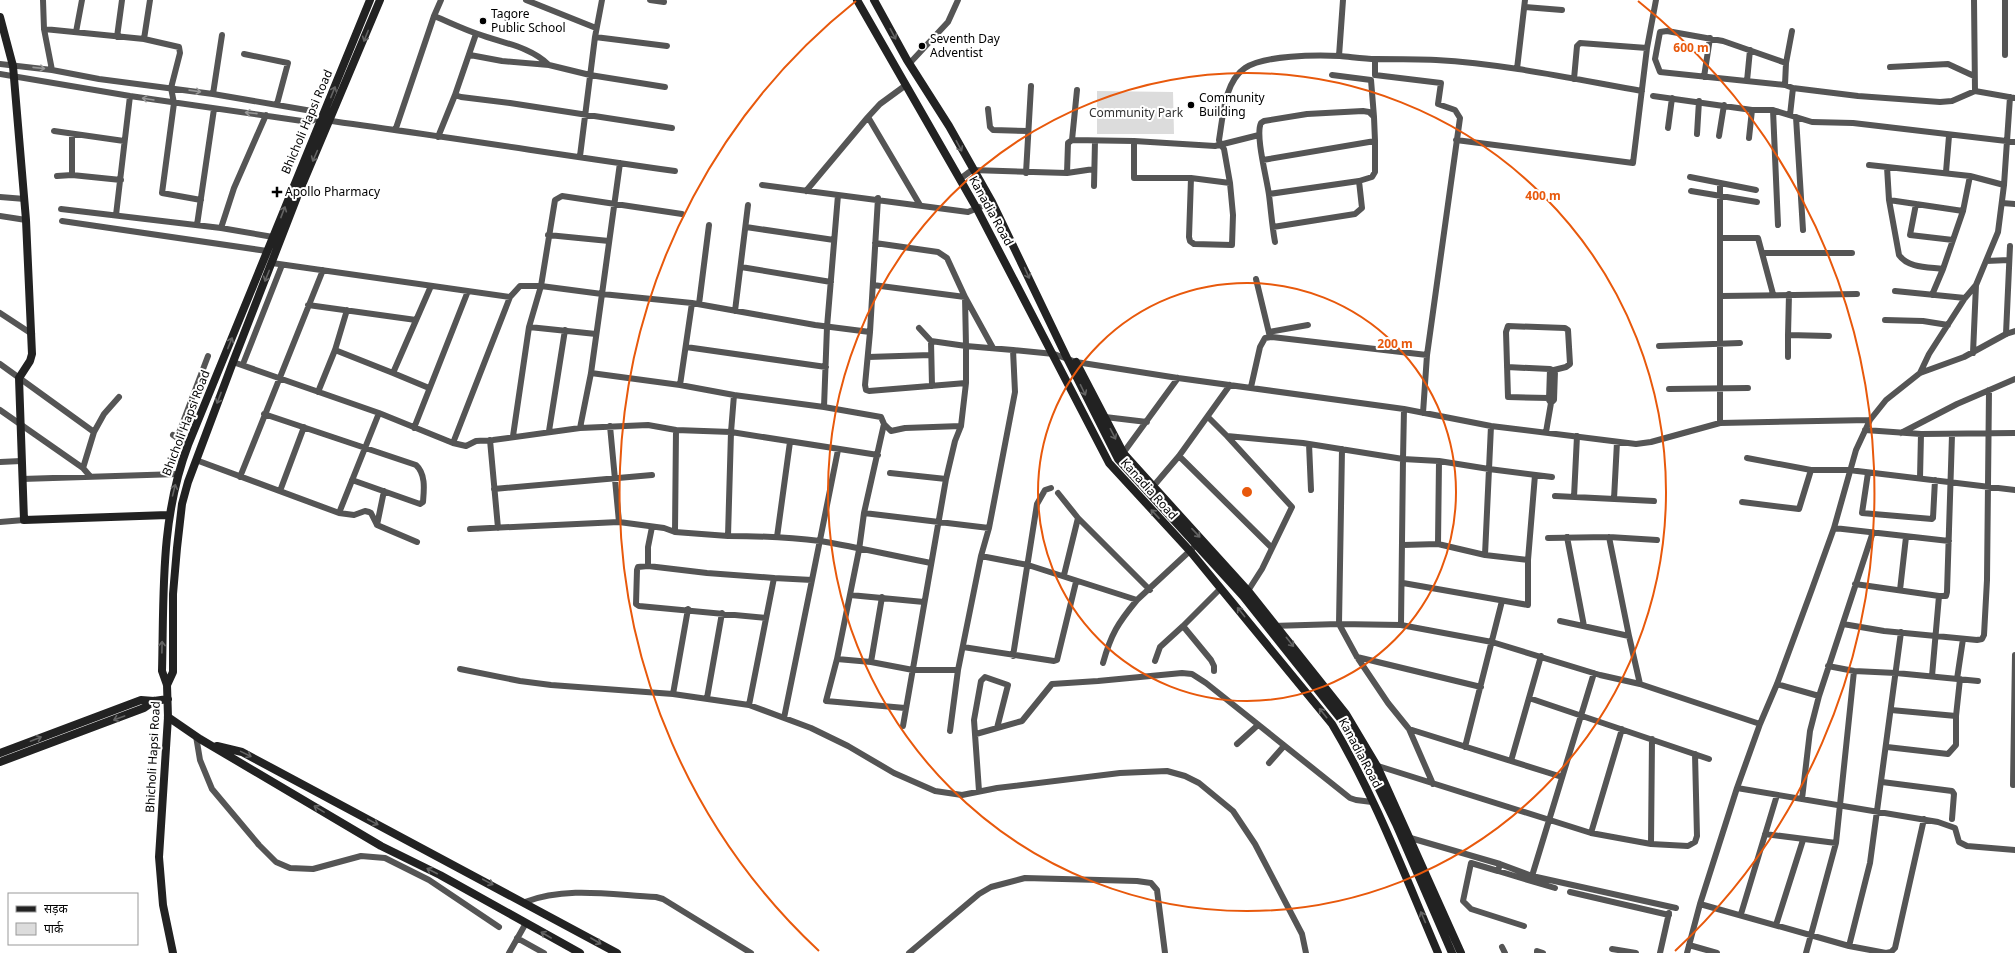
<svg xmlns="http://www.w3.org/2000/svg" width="2015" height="953" font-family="'Noto Sans','Noto Sans Devanagari',sans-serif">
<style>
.park{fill:#dcdcdc}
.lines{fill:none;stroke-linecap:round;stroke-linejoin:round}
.street{stroke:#555;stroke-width:6}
.secondary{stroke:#222;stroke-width:8}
.oneway{stroke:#646464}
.oneway2{stroke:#999}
.ring{fill:none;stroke:#e8590c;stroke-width:2}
.poi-dot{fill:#000;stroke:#fff;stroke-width:1.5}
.labels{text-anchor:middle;stroke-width:4;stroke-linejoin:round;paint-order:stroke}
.poi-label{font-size:12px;fill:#000;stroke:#fff;text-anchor:start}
.park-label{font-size:12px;fill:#333;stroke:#fff}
.street-label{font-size:12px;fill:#000;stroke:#fff}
.centre{fill:#e8590c;stroke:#fff;stroke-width:2}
.ring-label{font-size:12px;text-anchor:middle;font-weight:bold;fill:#e8590c;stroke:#fff;stroke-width:4;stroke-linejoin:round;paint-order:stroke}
</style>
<rect width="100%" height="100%" fill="#fff"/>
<path class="park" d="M1097,91L1173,92L1174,134H1097Z"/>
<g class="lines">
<path class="street" d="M43,0L44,29L52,70
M441,0L434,16C449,22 463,29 478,34C502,43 530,46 549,65
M526,0L596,28
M650,0L664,2
M1974,0L1975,91
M2005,0V55
M1525,7L1562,10
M44,29L144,39L179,47L180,53L171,88L174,103L162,193L201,200
M76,32L82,0
M117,37L122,0
M595,37L667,46
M144,39L150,0
M244,54L288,63L277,104
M470,55L502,61L549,65L590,75L665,87
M1339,56L1343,0
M1375,59V75L1441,83L1438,104L1455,110L1460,118L1427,355L1423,413
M1786,63L1723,41L1667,31L1660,32L1655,59L1660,72L1785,85L1793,88L1858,96L1940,102L1952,101L1975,91L2015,98
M0,64L52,70L99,79L213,94L312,111L316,119
M909,64L948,22L958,0
M1890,67L1948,64L1974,76
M1517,69L1525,0
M0,74L130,96L309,122L316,119C436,135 555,154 675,171
M1332,75L1371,80L1374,117
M1704,77L1710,38
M1574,79L1577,46L1580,43L1647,48
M1747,81L1750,50
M1785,85L1786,63L1792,31
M213,94L222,35
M455,95L476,34
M1653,96L1752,110H1773L1812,122L1853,123L2015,142
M988,109L990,127L993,130L1028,131
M1773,110L1778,225
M1790,115L1793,88
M868,117L920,205
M1796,117L1803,230
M396,128L434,16
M1668,128L1672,98
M54,131L124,141
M72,134V175
M1697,134L1699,101
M1719,136L1724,105
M438,137L455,95L461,97L510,103L672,128
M1749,138L1752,110
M1072,140L1077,90
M1456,140L1633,163L1647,48L1656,0
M1134,141V178H1191L1230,183L1224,149L1220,144L1219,140C1223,117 1224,82 1245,68C1265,55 1315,55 1340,56C1352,57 1364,59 1376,59C1396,59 1416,59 1436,60C1506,64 1574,79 1642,91
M580,156L595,37L602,0
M1263,160L1375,141L1374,117L1369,112L1363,111L1307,114L1264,121L1261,123C1255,135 1267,179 1269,195C1271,210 1272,226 1275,242
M1869,165L1970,176L1963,211L1889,200
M1887,167L1889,200L1899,255C1908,268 1928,267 1943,269L1963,211
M1946,172L1949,136
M1026,173L1031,86
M1067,173L1068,143L1072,140L1134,141L1215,146L1259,135
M57,176L72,175L121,180
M1970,176L2004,185
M1690,177L1756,190
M1191,178L1189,237L1190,241L1194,244L1232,245L1233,215L1230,183
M960,179L972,170L1067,173L1094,169
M1359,181L1372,177L1375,172V141
M762,185L968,212L992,202
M1094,186L1095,141
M806,191L868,117L880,104L906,85
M1691,191L1757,202
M1269,194L1359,181L1362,208L1355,214L1273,227
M0,197L25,199
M2002,203L2015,204
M1916,204L1910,235L1953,240
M61,209L221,228L273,237
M116,215L130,96
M0,216L26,220
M62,221L267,251
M197,225L214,109
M746,227L834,240
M221,228L234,188L266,115
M548,235L609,241
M1721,238H1758L1773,294
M875,243L938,252L947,258L965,297L966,346L931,341
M1763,253H1852
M1986,261L2009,260
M272,263L510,297L520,286H541L602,294L620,163
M741,267L831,282
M1256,279L1270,337
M873,285L965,297L993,348
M1895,291L1965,298
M1789,294L1788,335L1829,336
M1932,295L1943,269
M1721,296L1857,294
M699,304L709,225
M308,305L416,320
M735,311L748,205
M0,313L32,334
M1885,320L1923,321L1948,325
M529,327L596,334
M919,328L931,341L932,386
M870,332L878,198
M1269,332L1308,325
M2006,334L2010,246
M1788,335V357
M1659,346L1740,343
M686,347L826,367
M335,350L393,373
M1973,353L1976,285
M868,357L931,355
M233,362L379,413L453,443L466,446L476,441L493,440L580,428L591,373
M0,364L94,432L83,468L89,475
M243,364L282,265
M1507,367L1550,369
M1550,369L1555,371L1554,400L1551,403L1549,400Z
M1920,373L1929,354L1965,298L1976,285L1998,232L2004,185L2010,97
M680,385L692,303
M1251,387L1260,347L1265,338L1272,337L1427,355
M429,388L393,373L431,286
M1669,389L1748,388
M318,392L335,350L347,310
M734,395L680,385L591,373L602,294L692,303L815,325L870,332L865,385L866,390L869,391L966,383V346L1013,350
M1549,398L1508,397L1506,332L1508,326L1565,328L1568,330L1570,364L1566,367L1554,370
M824,407L827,327L838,195
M0,410L83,468
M264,414L416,465C426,474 424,490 423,502L420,504L352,480
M1208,417L1227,436
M1102,418L1105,417L1147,422
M1720,423V183
M884,424L891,431L905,428L961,426
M610,426L619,522
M1491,426L1489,469L1552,477
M414,428L468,291
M676,430L731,432L878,455
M1865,430L1921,434L2015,433
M549,431L565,330
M94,432L104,414L119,397
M1546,432L1551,403
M1901,433L1957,404L2015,379
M173,435L188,445
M513,436L529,327L541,286L555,200L562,196L682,214
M177,438L208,356
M490,440L498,528
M453,443L510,297
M1309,444L1311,490
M1342,449L1339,624L1357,657L1388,703L1409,729L1433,784
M1121,456L1178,378
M1179,456L1272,548
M1747,458L1811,470H1849L2015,490
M196,460L339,513L379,413
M0,462L21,461
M890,473L946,479
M1868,473L1862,513L1932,519L1933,518L1935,480
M240,477L323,270
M1920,478L1921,434
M22,479L178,474
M494,489L652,475
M1151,489L1179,456L1230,385
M280,491L304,427
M1058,493L1078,518L1150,590
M1555,496L1654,501
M1574,497L1577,436
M1614,499L1617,442
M1742,502L1799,509L1811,470
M339,513L354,515L365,511L369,512L371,513L377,525L417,542
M864,513L989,528
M0,522L24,520
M377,525L384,491
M652,527L648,547V566L638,567L637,570L636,604L639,606L766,618
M1834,528L1949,541
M470,529L619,522L664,528L675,532L676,430L648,425L580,428
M675,532L728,536
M777,537L790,442
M1567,537L1584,626
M1609,537L1629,636
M1548,538L1609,537L1657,540
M1438,544L1439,461
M1403,545L1438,544L1485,555
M981,556L1028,565L1137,600L1193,548
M1528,560L1535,475
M931,563C895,556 856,547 820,541C789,537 758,536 728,536L731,432L734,395L824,407L881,417L884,424L864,513L859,550L837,659L871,662L913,670H958
M648,566L707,573L774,578L749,705
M1064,575L1078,518
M774,578L812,580L784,718
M812,580L838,450
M1403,583L1528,605V560L1485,555L1489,469L1439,461L1403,459L1404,409
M1855,584L1939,596L1932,676
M1900,590L1906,537
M1246,594L1262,569L1292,507L1227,436L1303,443L1403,459L1401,625
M850,595L924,602
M1939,596H1946L1947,592L1952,435
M1560,621L1629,636L1640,684
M1843,624L1884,631L1977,640L1982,639L1984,635L1987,580L1989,390
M1183,626L1211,660L1214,666V671
M1272,626L1339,624L1401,625L1492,642L1600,675L1640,684L1760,724
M963,647L1054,661L1057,660L1076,582
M1013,656L1037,504L1045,490L1051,488
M1357,657L1481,687
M837,659L826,701L905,708
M1155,661L1160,647L1183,626L1221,588
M871,662L882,597
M1103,663C1111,634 1118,623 1137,600
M1828,666L1854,671L1896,673L1978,681
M460,669L520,681L551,685L673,694L749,705L811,728L848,746L894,773L935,791L962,795L997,788L1120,773L1167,771L1185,776L1199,783L1233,811L1255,844L1302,934L1306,953
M1957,679L1963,639
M1777,684L1819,696
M673,694L688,609
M707,698L722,613
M1529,698L1709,759
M1891,710L1956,716
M903,726L946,479L955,441L961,426L966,383
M1409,729L1562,777
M950,731L958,670L981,556L989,528L1015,392L1013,350L1054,354L1076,362L1178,378L1404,409L1491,426L1636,444L1651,442L1720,423L1870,420L1886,400L1920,373L1964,357L2006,334L2015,331
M976,734L1022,721L1052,684L1098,681L1182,673L1192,674L1206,683L1350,798L1356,800L1372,802
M196,736L200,760L212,789L259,845L276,862L290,868L313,869L361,856L385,858L429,880L499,927
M1237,744L1258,725
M1465,747L1502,601
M1887,747L1948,754L1956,745V716L1960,679
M1511,761L1541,656
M1269,763L1284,746
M1375,765L1591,833L1651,844L1688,846L1695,842L1697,836L1695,754
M1882,782L1952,791L1954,794L1952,819
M2013,785L2015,655
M1737,788L1938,822L1955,828L1959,842L1967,846L2015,850
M979,791L974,720L981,681L985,677L1008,685L997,728
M1802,799L1810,731L1819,696L1873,532
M1591,833L1622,729
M1765,834L1836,843
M1407,837L1500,864L1532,876L1676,908
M1651,844L1652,739
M1500,864L1498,871L1471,863L1463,901L1471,909L1524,926
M1498,871L1555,888
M1532,876L1594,673
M1570,892L1669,915
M525,902C567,886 612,895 656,897L663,899L751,953
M1700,904L1849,946L1886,953L1891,952L1895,948L1924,819
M1741,914L1777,795
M1776,925L1803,840
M517,938L544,953
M1689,945L1717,953
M1849,946L1870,863L1901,632
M1502,947L1505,953
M1612,949L1636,953
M509,953L526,923
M909,953L979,894L991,887L1025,878L1137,881L1151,883L1157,890L1165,953
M1537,953V951L1543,953
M1660,953L1669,913
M1687,953L1700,904L1737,788L1760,724L1777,684L1812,589L1834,528L1856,450L1870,420
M1806,953L1836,843L1854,671"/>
<path class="secondary" d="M857,0L977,209L1109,463L1190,551L1332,724C1375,796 1405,876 1438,953
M874,0L907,60L949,126L992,202L1067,358L1118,459L1243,596L1340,718L1366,762L1396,824L1452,953
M0,17L13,66L26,220L32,354L30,361L19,378L24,520L168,515
M1076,362L1124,454L1249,592L1346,714L1377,766L1461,953
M167,685L173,672V594L177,548L182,504L188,482L233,362L297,197L380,0
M168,717L200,739L381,846L440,875L580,953
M217,746L242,752L617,953
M0,753L141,700L154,701L168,699
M0,762L144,708L154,701
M173,953L163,905L159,857L168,717L167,685L162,671C164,594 160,519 188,445L370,0"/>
</g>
<defs><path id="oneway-shaft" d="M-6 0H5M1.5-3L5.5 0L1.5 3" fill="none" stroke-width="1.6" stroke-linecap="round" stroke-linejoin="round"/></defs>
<g class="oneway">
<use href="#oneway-shaft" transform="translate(893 34) rotate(62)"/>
<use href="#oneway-shaft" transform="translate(366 36) rotate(112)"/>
<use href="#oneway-shaft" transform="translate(333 92) rotate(-68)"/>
<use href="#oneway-shaft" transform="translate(959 146) rotate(62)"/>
<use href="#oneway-shaft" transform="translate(315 156) rotate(114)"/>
<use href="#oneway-shaft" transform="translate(283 212) rotate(-69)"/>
<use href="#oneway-shaft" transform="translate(1027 273) rotate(66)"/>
<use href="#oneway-shaft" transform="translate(267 276) rotate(112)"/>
<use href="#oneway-shaft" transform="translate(230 343) rotate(-68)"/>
<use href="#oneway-shaft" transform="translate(1083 390) rotate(64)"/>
<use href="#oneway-shaft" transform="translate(219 398) rotate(111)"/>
<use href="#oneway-shaft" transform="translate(1113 434) rotate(63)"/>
<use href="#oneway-shaft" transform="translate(174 490) rotate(-76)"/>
<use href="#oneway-shaft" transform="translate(1155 514) rotate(-133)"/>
<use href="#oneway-shaft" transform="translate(1196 533) rotate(47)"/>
<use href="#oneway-shaft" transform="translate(1241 612) rotate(-129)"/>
<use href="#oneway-shaft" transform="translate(1290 642) rotate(51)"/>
<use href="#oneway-shaft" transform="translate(162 647) rotate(-89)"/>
<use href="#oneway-shaft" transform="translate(1323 713) rotate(-129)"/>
<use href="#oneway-shaft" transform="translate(119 718) rotate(160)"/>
<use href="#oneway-shaft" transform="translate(36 739) rotate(-21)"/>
<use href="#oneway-shaft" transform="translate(246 754) rotate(26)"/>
<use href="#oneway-shaft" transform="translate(319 809) rotate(-149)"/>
<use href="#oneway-shaft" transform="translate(373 822) rotate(28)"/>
<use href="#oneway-shaft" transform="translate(432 871) rotate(-153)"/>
<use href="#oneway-shaft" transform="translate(488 882) rotate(28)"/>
<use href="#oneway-shaft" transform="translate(1423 917) rotate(-113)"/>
<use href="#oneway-shaft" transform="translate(546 935) rotate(-150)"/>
<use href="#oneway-shaft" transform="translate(596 941) rotate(30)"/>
</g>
<g class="oneway2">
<use href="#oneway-shaft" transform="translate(39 68) rotate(6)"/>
<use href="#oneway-shaft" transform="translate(195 91) rotate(8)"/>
<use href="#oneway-shaft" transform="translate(148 99) rotate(-171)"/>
<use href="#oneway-shaft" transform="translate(251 113) rotate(-174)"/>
</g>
<g class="ring">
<circle cx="1247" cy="492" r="209"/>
<circle cx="1247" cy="492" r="419"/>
<path d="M819 951A628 628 0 0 1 856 1M1638 1A628 628 0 0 1 1675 951"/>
</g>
<g class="poi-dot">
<circle cx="483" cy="21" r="4"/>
<circle cx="922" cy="46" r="4"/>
<circle cx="1191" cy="105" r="4"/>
<path d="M275 186h4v4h4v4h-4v4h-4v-4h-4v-4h4z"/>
</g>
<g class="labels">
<g class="poi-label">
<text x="491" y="18">Tagore<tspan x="491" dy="14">Public School</tspan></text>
<text x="930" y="43">Seventh Day<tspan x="930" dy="14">Adventist</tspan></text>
<text x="1199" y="102">Community<tspan x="1199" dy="14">Building</tspan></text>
<text x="285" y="196">Apollo Pharmacy</text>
</g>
<g class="park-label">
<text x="1136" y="117">Community Park</text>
</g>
<g class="street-label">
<text transform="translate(307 122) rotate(-67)" y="4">Bhicholi Hapsi Road</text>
<text transform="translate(991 211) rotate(61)" y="4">Kanadia Road</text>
<text transform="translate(186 423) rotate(-69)" y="4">Bhicholi Hapsi Road</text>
<text transform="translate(1149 489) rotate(48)" y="4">Kanadia Road</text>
<text transform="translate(1360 753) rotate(62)" y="4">Kanadia Road</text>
<text transform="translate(153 757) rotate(-87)" y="4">Bhicholi Hapsi Road</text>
</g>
</g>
<circle cx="1247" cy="492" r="6" class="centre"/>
<g class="ring-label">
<text x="1691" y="52">600 m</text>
<text x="1543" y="200">400 m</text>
<text x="1395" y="348">200 m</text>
</g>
<rect x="8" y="893" width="130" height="52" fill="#ffffff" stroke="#999999"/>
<rect x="16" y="906" width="20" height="6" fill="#222222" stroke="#999999"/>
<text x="44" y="913" font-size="12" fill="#000000">सड़क</text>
<rect x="16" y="923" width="20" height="12" fill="#dcdcdc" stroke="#999999"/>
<text x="44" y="933" font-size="12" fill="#000000">पार्क</text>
</svg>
